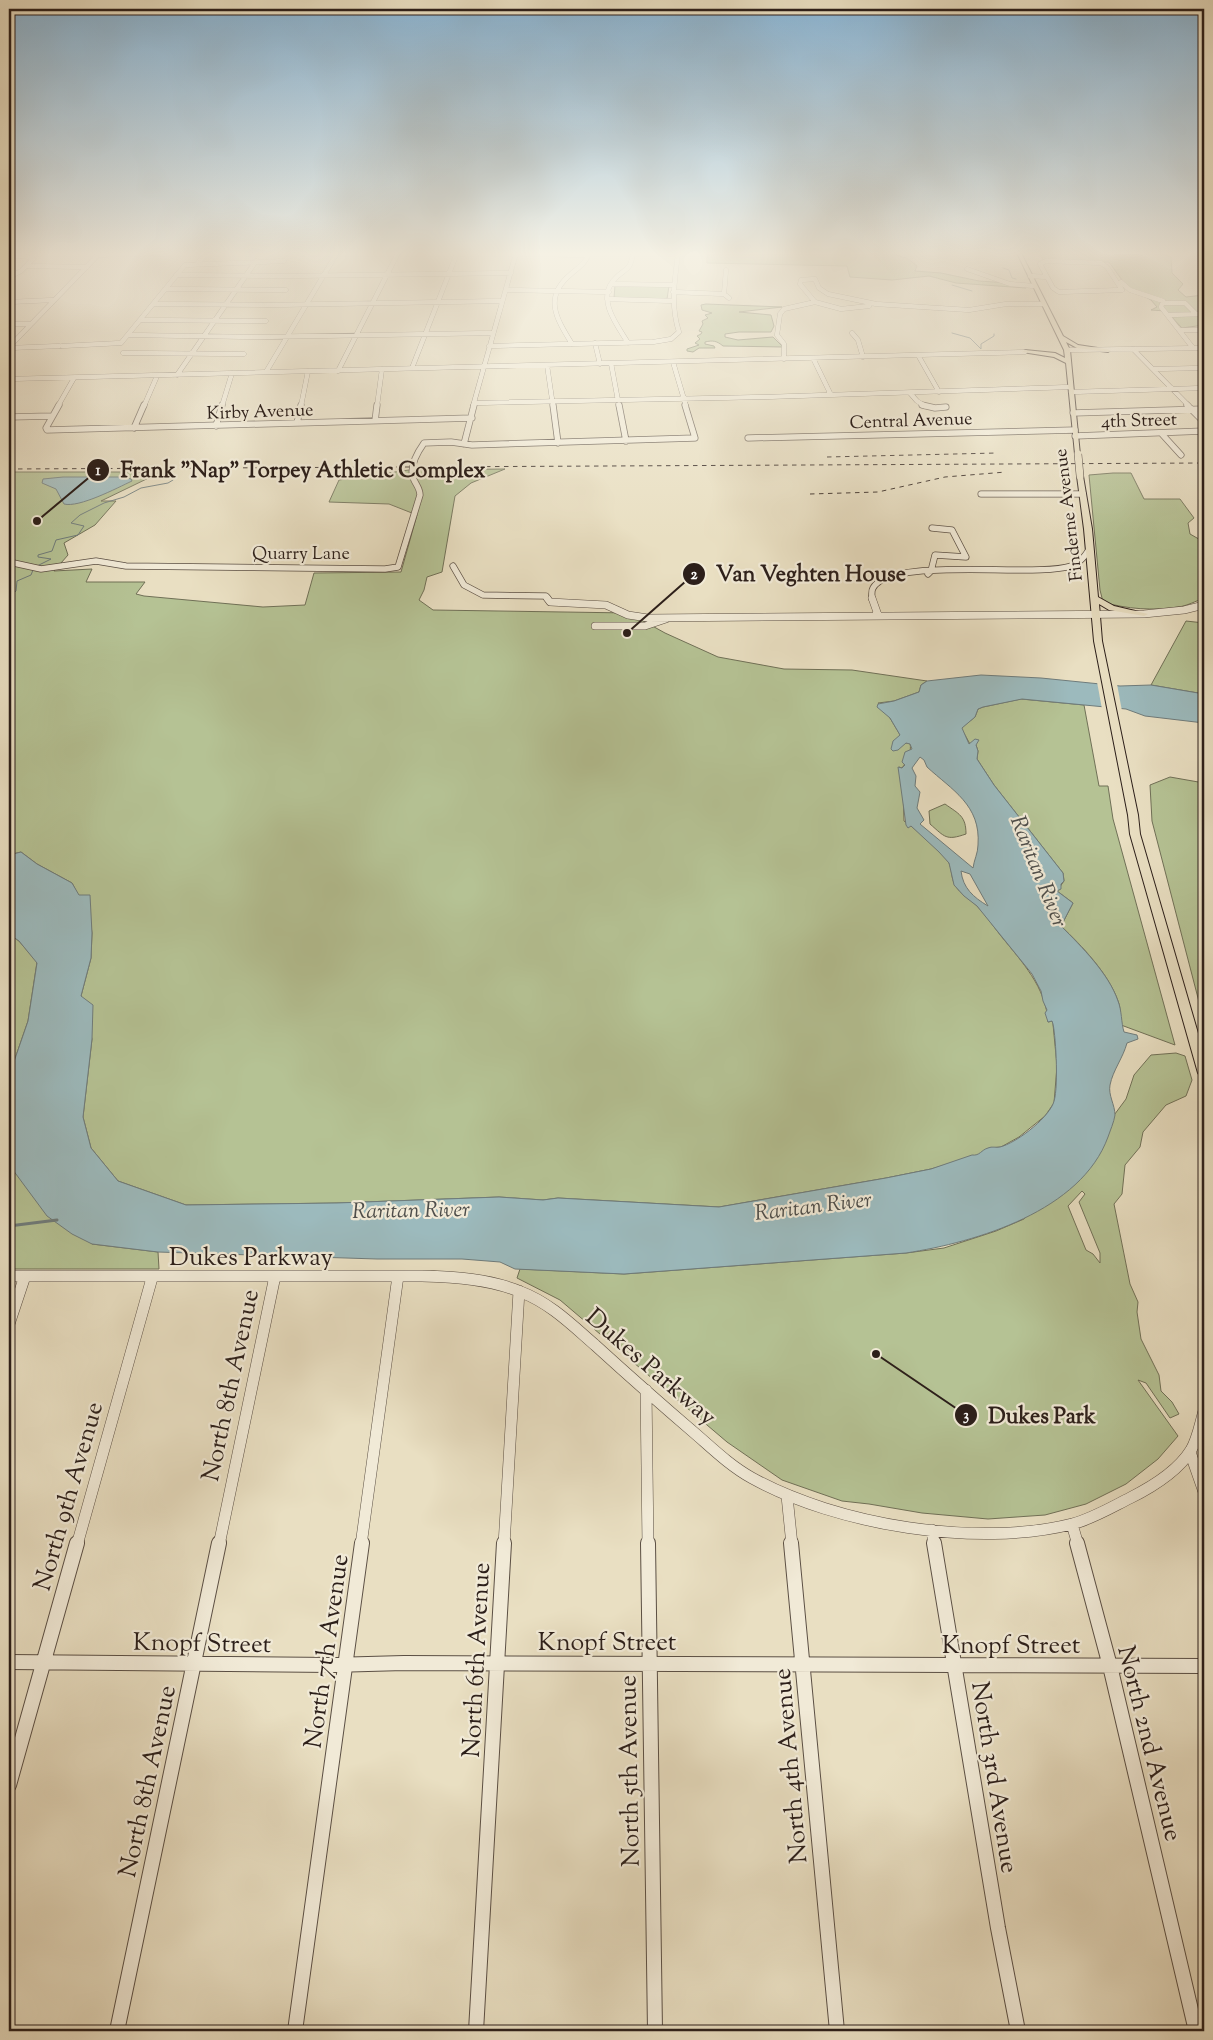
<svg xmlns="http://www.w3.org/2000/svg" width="1213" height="2040" font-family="'Sorts Mill Goudy',serif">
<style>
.green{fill:#b5c294;stroke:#707057;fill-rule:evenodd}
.water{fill:#9cbabd;stroke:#6f7c7c;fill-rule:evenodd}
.pier{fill:#e9dfc2}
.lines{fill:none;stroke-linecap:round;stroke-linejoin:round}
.stream-far1{stroke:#6f7c7c;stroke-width:1}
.stream{stroke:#6f7c7c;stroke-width:3}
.minor-far4-casing{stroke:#5b4f44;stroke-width:5}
.minor-far3-casing{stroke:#5b4f44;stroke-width:7}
.minor-far2-casing{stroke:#5b4f44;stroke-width:8}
.minor-far1-casing{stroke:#5b4f44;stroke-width:12}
.minor-casing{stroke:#5b4f44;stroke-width:16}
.major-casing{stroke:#2c1f1a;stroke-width:2}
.minor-far4{stroke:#f1ead7;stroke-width:4.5}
.minor-far3{stroke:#f1ead7;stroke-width:5.5}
.minor-far2{stroke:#f1ead7;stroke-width:7}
.minor-far1{stroke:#f1ead7;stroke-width:11}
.minor{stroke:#f1ead7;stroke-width:14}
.major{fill:#e9dfc2;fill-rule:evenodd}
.rail{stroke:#2c1f1a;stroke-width:1;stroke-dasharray:4.5 4.5;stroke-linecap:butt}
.major-bridge-casing{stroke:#2c1f1a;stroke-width:8;stroke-linecap:butt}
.major-bridge{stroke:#e9dfc2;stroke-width:7}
.labels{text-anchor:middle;stroke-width:4.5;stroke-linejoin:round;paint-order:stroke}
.far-street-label{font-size:18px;fill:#2c1f1a;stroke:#f1ead7}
.water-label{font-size:22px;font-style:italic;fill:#4e4e4b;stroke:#f1ead7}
.near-street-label{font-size:25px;fill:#2c1f1a;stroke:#f1ead7}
.leader{fill:none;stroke:#2c1f1a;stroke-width:2}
.callout-dot{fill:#2c1f1a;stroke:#f1ead7;stroke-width:2}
.mark-label{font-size:15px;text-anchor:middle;font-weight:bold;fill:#fff}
.callout-label{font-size:22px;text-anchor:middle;font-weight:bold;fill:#2c1f1a;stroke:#f1ead7;stroke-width:4.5;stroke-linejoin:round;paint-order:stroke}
</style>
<rect width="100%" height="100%" fill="#e9dfc2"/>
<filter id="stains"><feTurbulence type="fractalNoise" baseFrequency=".004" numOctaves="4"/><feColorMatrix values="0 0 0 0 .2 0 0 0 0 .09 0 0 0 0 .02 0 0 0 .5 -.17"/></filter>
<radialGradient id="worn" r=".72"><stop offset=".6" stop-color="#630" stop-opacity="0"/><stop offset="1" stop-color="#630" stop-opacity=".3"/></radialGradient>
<path class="green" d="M707,253H887L907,258L917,266L915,271L941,273L979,281L1024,284L1026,288L956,283L929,276L892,280L850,277L847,266L707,263Z
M1040,253H1165V255L1171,257L1172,273L1183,284L1178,290L1186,297L1204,295V325L1182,328L1166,311L1151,310L1157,307L1151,300L1127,287L1109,262L1043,260Z
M615,285L669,286L667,299L614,298Z
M706,304L782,307L739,312L771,315L774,326L771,332H739L725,334V337L738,340L773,337L783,347L723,346C717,341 713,340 705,342V344L714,346L715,348H699L693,352L687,351V349L699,345L695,343L700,339L697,336L701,334L702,332L699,331L703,324L702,321L708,318L705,315L712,313L702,310L701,305Z
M505,469L471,483L455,496L442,572L427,577L424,590L419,600L433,610L629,613L665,633L718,657L784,669L852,670L927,681L921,685L919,692L894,701L878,703L890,718L905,743H910C912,752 907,761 902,768L899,767L903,789L904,821C917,830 941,849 949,863C952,869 951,878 955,885C960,894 970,899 977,906C986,915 993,926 1001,936C1022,962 1046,987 1048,1022L1053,1021V1024L1057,1066L1054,1103L1045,1116L1019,1137L1001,1147L989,1148L977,1156L931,1169L886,1178L719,1207L558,1198L543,1200L499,1197L337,1203L186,1205L118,1181L91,1148L83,1117L92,1039L81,996L91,958L92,933L90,918L72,883L37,864L21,852L9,855V472H161L101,501H116L95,525L64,543L68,555L54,571L92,569L86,582H145L136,594L144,596L263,607L305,605L314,573L401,572L417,515L389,504L329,502L339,480L409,470Z
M1113,473H1131L1144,499H1180L1194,518L1188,523L1190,534L1204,542V598C1196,601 1187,606 1178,607C1154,611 1126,609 1103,602L1100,590L1089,475Z
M1186,621L1204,623V694L1151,685Z
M1021,699L1084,705L1099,786H1108L1113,819L1175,1045L1121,1025C1120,1017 1121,1008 1118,1001C1108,973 1082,946 1061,926L1073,903L1057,891L1064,881L1063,873L994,785L977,759L978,751L976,745L970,744L961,728L975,717L978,709L983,707Z
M1170,777L1204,783V1021L1152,821L1150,785Z
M945,804C959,814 966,816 966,834C946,841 945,837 930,824L929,811Z
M9,934L19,941L37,962L28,1021L9,1076Z
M1176,1053L1185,1056L1192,1080L1186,1096L1166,1105L1143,1132L1140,1147L1125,1165L1122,1194L1114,1204L1130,1284L1138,1302L1137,1312L1141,1339L1159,1375L1161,1391L1172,1402L1179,1414L1170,1418L1146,1383L1138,1380L1178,1436L1158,1459L1126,1484L1086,1504L1045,1515L988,1519L922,1513L869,1504L842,1501L782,1480L727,1442L560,1300L517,1278L520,1269L624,1274L906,1253L944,1248L996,1231L1024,1219L1106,1126L1126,1099L1134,1075L1151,1055ZM1082,1191L1085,1194L1079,1202L1100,1253V1263L1093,1254L1086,1250L1068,1206Z
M9,1161L10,1166L92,1244L158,1252L159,1269H9Z"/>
<path class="water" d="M63,477H124L131,479L132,481C117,488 79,508 64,504L56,489L42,483L43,479Z
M981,675L1041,678L1120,686L1151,685L1204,694V723L1145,716L1126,709L1022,699L983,707L978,709L975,717L962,728L969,744L975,739L979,740L976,745L978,751L977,759L994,785L1063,873L1064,881L1061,884V889L1057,891L1073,903L1061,926C1082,947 1109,974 1118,1001C1122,1011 1121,1022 1124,1032L1137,1035L1138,1039L1127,1043C1123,1058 1113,1070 1110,1085C1108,1095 1115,1105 1115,1115C1114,1122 1110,1131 1108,1137C1081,1211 977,1242 906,1253L624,1274L515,1269L500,1262L462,1259H377L158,1252L92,1244L72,1234L47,1216L10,1166L9,1161V1076L28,1021L37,963L19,941L9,934V855L21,852L37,864L72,883L79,895H90L92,933L91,958L81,996L93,1005L92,1039L83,1117L91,1148L118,1181L186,1205L337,1203L499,1197L543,1200L558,1198L719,1207L886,1178L931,1169L972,1155C980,1156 981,1150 988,1148C992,1146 996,1148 1000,1147C1016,1143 1046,1120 1053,1104C1059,1092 1056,1038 1053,1024L1052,1021L1048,1022L1045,1013L1047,1010L1043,1001L1041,991L1032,974L977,906L964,896L954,885L949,863L939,852L911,826L908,828L906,825L898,767L902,768L905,765L902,762L905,752L912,749L910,744L906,743L898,750L893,751L891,749L893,741L900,735L890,718L877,707L878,704L894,701L919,692L921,685L927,681ZM920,757L924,760L927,767C952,790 981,805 978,845C978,853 974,860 973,868L920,824L924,820L917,808L920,792L915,786L916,776L912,768ZM961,871L970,874L988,906C973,897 963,888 961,871Z"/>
<path class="pier" d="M1097,682L1117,684L1122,711L1102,709Z"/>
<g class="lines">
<path class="stream-far1" d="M1003,268L1009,270L1012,278L1016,279
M952,285L972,291
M952,333L970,338L981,349V344L994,336V334
M35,567L51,559L38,557V555L52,551L56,540L78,535L84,526L71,523L80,515L104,503L124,497L141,488L168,483L173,480
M9,597L16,591L17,581L31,575L33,570"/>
<path class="stream" d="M9,1226L57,1220"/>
<defs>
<path id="minor-far4" d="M516,254L588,255
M97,255L160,253
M9,256H25L33,259L21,271L9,277
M1046,261L1101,263L1107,267L1122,290L1059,292L1053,288L1040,264Z
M198,263L206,253
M28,266L87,267
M967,269L1010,284L1034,286
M726,270L724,294L729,298
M176,275L288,276L511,273
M1030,276L1047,277
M1121,282L1130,290L1163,301L1161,307L1193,348
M612,284L674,285
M165,289L286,290
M506,290L609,292
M673,292L724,294
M607,299L673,301
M9,302L53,300
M815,302L800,284L801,280L815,279L819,288L828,294L876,304L969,310L1006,304H1043
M1163,303H1185L1196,314
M153,304L272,305L502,301
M1168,315L1204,314
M141,320L266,321
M9,324H31
M1179,330H1204
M852,333L858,340L863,357
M128,335L257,337L492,333
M595,343L600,364
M628,343C618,326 597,301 613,281C624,267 630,274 633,253
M572,344C556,318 543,297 571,274C579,267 586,263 589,253
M62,346L121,343L185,265L284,261
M489,346L653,342L671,339L679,332C670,305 675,280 678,253
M9,347L100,253
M9,348L59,346
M1133,349L1189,406
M1067,350L1204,348
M123,353L244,354
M918,355L939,392
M813,358L831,395
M784,359V344L777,335L780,314L784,309L815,302L841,309L869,306
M673,362L686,406
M611,363L619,406
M547,365L553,406
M412,368L457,253
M1153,369L1204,368
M338,371L398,253
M266,372L337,253
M177,375L256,261
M9,379L1025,352
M1071,392L1204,388
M910,393L917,401L925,406
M475,403L765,397L1070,387
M58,406L74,378
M144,406L157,376
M222,406L232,373
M301,406L308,371
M377,406L382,369
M473,406L516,253"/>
<path id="minor-far3" d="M59,405L46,428L47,430L472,418
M553,405L558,443
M619,405L626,441
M922,405L935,408L946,407
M1187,405L1204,422
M1073,413L1204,409
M9,417L52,416
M375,421L377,405
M297,423L301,405
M216,426L222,405
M134,428L144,405
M1161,433L1181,455
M1075,436L1204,431
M748,438L1075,430
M464,444L474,405
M981,494H1083
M9,562L41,569L96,561L126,566L385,569L398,567L420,495C420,489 417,486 414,480C408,468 417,453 424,443L451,442L472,445L695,438L685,405
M453,566L464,585L483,595L546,596L548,599
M928,574L931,571L935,555L966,557L952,530L932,528
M872,599C872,595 871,591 873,588C890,556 1035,578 1071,566C1080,563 1085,556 1090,548"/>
<path id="minor-far2" d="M547,598L550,602L606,605L628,615L648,618L1144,614L1184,610L1204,605
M872,598L878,615
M595,626H645L666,619"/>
<path id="minor-far1" d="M9,1276H422C455,1277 490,1279 521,1292C550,1303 572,1325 595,1345C629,1376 663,1406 698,1436C715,1451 732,1467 752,1478C837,1525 977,1548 1072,1524C1092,1519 1112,1507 1130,1498C1152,1487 1178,1471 1191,1450C1198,1438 1200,1424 1204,1411
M9,1324L25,1276
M646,1390L648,1545
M1190,1452L1204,1492
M787,1496L792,1545
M1072,1524L1078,1545
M932,1530L934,1545
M77,1545L152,1278
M219,1545L275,1276
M361,1545L398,1276
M504,1545L519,1291"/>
<path id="minor" d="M648,1543L655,2031
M791,1543L837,2031
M934,1543L998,1928L1018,2031
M1077,1543L1110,1666L1196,2031
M9,1662L332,1665L404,1663L1204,1666
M9,1785L77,1543
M117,2031L219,1543
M295,2031L362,1543
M476,2031L504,1543"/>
<path id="major" d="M1017,253H1021L1063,336L1078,345L1111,350L1108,352L1077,348L1066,342L1070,350L1080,455L1075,454L1066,363L1054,357L1022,352L1025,350L1055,353L1065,358L1064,350Z
M1080,474L1083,476L1092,529L1098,597L1114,606L1148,614L1144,616L1109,610L1099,604L1102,641L1138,815L1140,834L1204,1054V1077L1200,1076L1198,1073L1130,834L1128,815L1094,641L1084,529L1077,476Z"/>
</defs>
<use href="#minor-far4" class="minor-far4-casing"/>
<use href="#minor-far3" class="minor-far3-casing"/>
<use href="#minor-far2" class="minor-far2-casing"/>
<use href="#minor-far1" class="minor-far1-casing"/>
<use href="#minor" class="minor-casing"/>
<use href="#major" class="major-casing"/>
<use href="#minor-far4" class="minor-far4"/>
<use href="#minor-far3" class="minor-far3"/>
<use href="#minor-far2" class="minor-far2"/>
<use href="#minor-far1" class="minor-far1"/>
<use href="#minor" class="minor"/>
<use href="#major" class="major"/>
<path class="rail" d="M827,457L997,453
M9,469L1204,463
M810,494L878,492L945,477L1006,472"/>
<defs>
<path id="major-bridge" d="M1078,454L1080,476"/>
</defs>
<use href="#major-bridge" class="major-bridge-casing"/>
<use href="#major-bridge" class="major-bridge"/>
</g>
<linearGradient id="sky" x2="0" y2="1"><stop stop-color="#89b6d7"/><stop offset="0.47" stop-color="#f5f1e4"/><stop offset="1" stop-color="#f5f1e4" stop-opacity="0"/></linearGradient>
<rect width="1213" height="539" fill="url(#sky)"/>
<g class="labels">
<g class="far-street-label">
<text transform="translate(260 411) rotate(-2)" y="6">Kirby Avenue</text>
<text transform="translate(911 420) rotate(-2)" y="6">Central Avenue</text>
<text transform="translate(1139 420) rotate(-2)" y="6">4th Street</text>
<text transform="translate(1068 515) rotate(-97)" y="6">Finderne Avenue</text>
<text x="301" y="559">Quarry Lane</text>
</g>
<g class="water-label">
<text transform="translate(1040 871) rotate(68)" y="8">Raritan River</text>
<text transform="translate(813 1205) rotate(-7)" y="8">Raritan River</text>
<text transform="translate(411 1209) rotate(-1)" y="8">Raritan River</text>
</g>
<g class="near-street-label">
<text x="251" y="1265">Dukes Parkway</text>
<text transform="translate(652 1366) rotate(41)" y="9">Dukes Parkway</text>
<text transform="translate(229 1385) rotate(-78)" y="9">North 8th Avenue</text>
<text transform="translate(67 1496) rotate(-74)" y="9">North 9th Avenue</text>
<text x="607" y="1650">Knopf Street</text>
<text transform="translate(202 1642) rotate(1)" y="9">Knopf Street</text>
<text x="1011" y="1653">Knopf Street</text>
<text transform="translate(325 1651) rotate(-82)" y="9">North 7th Avenue</text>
<text transform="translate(475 1660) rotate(-87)" y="9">North 6th Avenue</text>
<text transform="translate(1151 1743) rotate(76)" y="9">North 2nd Avenue</text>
<text transform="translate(789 1766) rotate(-95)" y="9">North 4th Avenue</text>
<text transform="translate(628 1771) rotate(-91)" y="9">North 5th Avenue</text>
<text transform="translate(996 1777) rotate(81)" y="9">North 3rd Avenue</text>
<text transform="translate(146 1781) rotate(-78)" y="9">North 8th Avenue</text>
</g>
</g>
<path class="leader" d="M37 521L98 470M627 633L694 574M876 1354L966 1415"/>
<g class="callout-dot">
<circle cx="37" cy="521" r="5"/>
<circle cx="627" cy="633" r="5"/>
<circle cx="876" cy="1354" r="5"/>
<circle cx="98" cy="470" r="12"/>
<circle cx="694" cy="574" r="12"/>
<circle cx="966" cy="1415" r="12"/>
</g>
<g class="mark-label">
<text x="98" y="475">1</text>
<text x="694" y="579">2</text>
<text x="966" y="1420">3</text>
</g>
<g class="callout-label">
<text x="303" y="477">Frank "Nap" Torpey Athletic Complex</text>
<text x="811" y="581">Van Veghten House</text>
<text x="1042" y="1423">Dukes Park</text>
</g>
<rect width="1213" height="2040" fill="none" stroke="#e9dfc2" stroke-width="30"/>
<rect x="10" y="10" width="1193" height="2020" fill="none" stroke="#2c1f1a" stroke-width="2.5"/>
<rect x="15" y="15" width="1183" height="2010" fill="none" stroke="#2c1f1a"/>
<rect width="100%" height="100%" filter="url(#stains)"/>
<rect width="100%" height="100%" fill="url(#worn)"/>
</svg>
